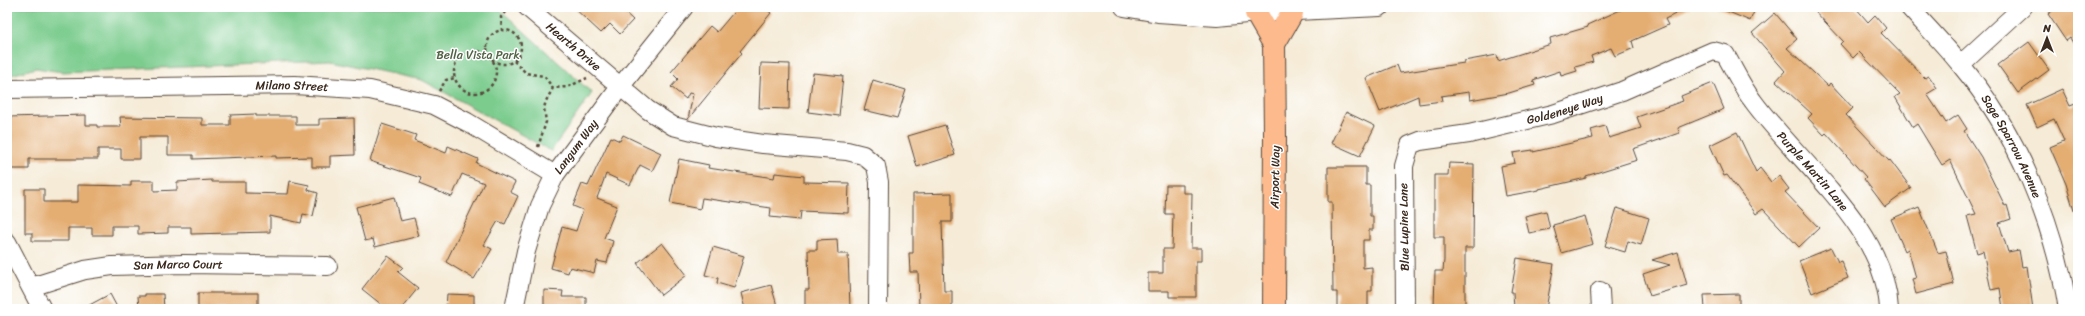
<svg xmlns="http://www.w3.org/2000/svg" width="2085" height="316" font-family="Sriracha,sans-serif">
<style>
.green{fill:#7bcc8e;stroke:#5b7b56}
.building{fill:#e4ad72}
.lines{fill:none;stroke-linecap:round;stroke-linejoin:round}
.minor-casing{stroke:#57473a;stroke-width:20}
.major-casing{stroke:#57473a;stroke-width:24}
.path{stroke:#57473a;stroke-width:2.5;stroke-dasharray:3 3;stroke-linecap:butt}
.minor{stroke:#fff;stroke-width:18}
.major{stroke:#fcba8d;stroke-width:22}
.labels{text-anchor:middle;stroke-width:3;stroke-linejoin:round;paint-order:stroke}
.street-label{font-size:12px;fill:#3b2a1e;stroke:#fff}
.park-label{font-size:12px;fill:#516345;stroke:#fff}
</style>
<rect width="100%" height="100%" fill="#fff"/>
<filter id="ink" filterUnits="userSpaceOnUse"><feTurbulence type="fractalNoise" baseFrequency=".025" numOctaves="2"/><feDisplacementMap in="SourceGraphic" scale="8" xChannelSelector="R" yChannelSelector="G"/><feConvolveMatrix kernelMatrix="1 2 1 2 8 2 1 2 1" color-interpolation-filters="sRGB"/></filter>
<filter id="wash" filterUnits="userSpaceOnUse"><feTurbulence type="fractalNoise" baseFrequency=".012" numOctaves="4" result="noise"/><feDisplacementMap in="SourceGraphic" scale="16" xChannelSelector="R" yChannelSelector="G"/><feGaussianBlur stdDeviation="0.9" result="paint"/><feColorMatrix in="noise" values="0 0 0 0 0 0 0 0 0 0 0 0 0 0 0 0 0 1.4 0 .05"/><feComposite in="paint" operator="in"/></filter>
<g filter="url(#wash)">
<rect width="100%" height="100%" fill="#f5ebd7"/>
<path class="green" d="M7,7H497L592,93L551,151L422,80L330,61L62,72L36,68L7,76Z"/>
<g id="blocks">
<path class="building" d="M573,7H619L633,20L620,34L610,24L601,33Z
M738,7H764L771,13L740,51L742,53L688,119L693,94L689,93L686,99L671,87L678,79L671,72L710,26L717,32Z
M1627,7H1690L1665,19L1668,25L1632,41L1634,48L1615,56L1611,48L1591,56L1593,62L1575,67L1577,71L1561,76L1560,71L1533,80L1535,85L1509,93L1470,100L1469,92L1441,96L1442,101L1419,104L1418,96L1380,112L1366,78L1397,65L1400,73L1464,63V61L1497,55L1498,61L1551,44L1550,38L1588,27L1587,25Z
M1717,7H1756L1750,21Z
M1811,7H1855L1868,22L1875,15L1886,28L1881,33L1925,78L1929,76L1937,88L1927,94L1946,123L1958,115L1967,129L1964,131L1981,157L2005,206L2007,205L2011,219L1999,223L2008,252L2019,250L2022,267L2027,266L2033,309H2003L2000,288L1991,290L1983,251L1977,253L1967,216L1976,214L1950,160L1942,165L1917,124L1913,127L1895,97L1900,94L1859,52L1853,58L1840,44L1843,41Z
M2058,7H2078V51L2070,38L2066,41L2048,14Z
M1775,13L1797,39L1787,48L1828,86L1830,83L1853,108L1846,115L1889,161L1890,160L1911,188L1885,207L1864,179L1866,177L1826,133L1824,135L1808,118L1812,114L1776,81L1785,71L1752,33Z
M2029,42L2049,70L2018,93L1998,65Z
M761,63L790,64L789,109L759,108Z
M813,73L843,76L839,116L808,112Z
M873,80L906,90L897,118L864,110Z
M1713,83L1724,109L1678,128L1679,133L1633,149L1637,160L1586,176V178L1539,189V190L1506,196L1501,166L1515,163L1513,153L1533,150V152L1593,138L1591,130L1605,126L1609,138L1641,128L1637,117L1683,101L1681,96Z
M2062,89L2070,106L2078,103V214H2075L2066,184L2050,147L2064,141L2054,119L2037,127L2027,105Z
M1346,112L1375,126L1360,156L1331,143Z
M256,114V116H296V125H319V119L354,118L355,155L330,156V167H312V157L276,158V156L193,159V155H168V137H140V159H121V149H98V159H29V169H7V117L86,115V125H97V127H121L120,117L202,118V125H230V115Z
M382,124L416,135L414,140L446,153L448,146L478,159L476,163L515,182L510,192L518,196L505,224L498,221L484,245L492,249L474,279L446,262L484,183L462,174L452,197L419,184L421,178L370,161Z
M945,125L955,155L917,167L908,136Z
M1737,132L1756,172L1760,168L1771,182L1779,176L1789,189L1785,192L1819,228L1799,247L1763,209L1756,214L1727,175L1724,176L1710,145Z
M623,135L661,153L652,171L640,165L630,185L606,174L597,198L617,206L604,238L613,241L607,263L597,261L594,273L570,267L568,273L551,268L562,227L576,231L583,210L573,206L582,184L588,186L611,137L620,141Z
M679,159L709,165L708,168L774,178L775,173L804,176V182L849,183L848,213L801,211L800,220L770,217L771,208L702,198L700,209L670,203Z
M1449,163L1474,164L1473,248H1465V309H1434L1435,271H1443L1444,260V237H1434V175H1448Z
M1328,167H1366V185H1370V216H1373V230H1369V240H1363V268L1372,267V291H1368V309H1337V292H1333L1332,202H1328Z
M212,180V182H245V193L288,194L290,181L309,185L308,190L318,193L313,216L303,214L301,223L270,216V232L191,234V227H168V233L138,234V226H112V235H92V228H68V241H32V233H25V189H44V202H78V185L131,186V181H154V191L177,190V182Z
M1166,185H1183V193H1192L1191,248H1201V261H1196V297H1169V291H1148V273H1163V249H1172L1173,214H1165Z
M952,193V222H942L944,291H952V309H919L918,272H910L909,253H913V194Z
M394,197L400,221L414,218L419,236L375,247L373,239L365,241L356,207Z
M1919,207L1938,253L1946,251L1954,284L1916,294L1912,279L1916,278L1908,249L1905,251L1891,219Z
M1617,208L1649,218L1641,245L1628,241L1625,252L1605,246Z
M1546,211L1550,229L1529,233L1525,216Z
M1585,216L1593,244L1561,253L1553,225Z
M837,239L838,254H848L850,308H805V290H809L808,250H817V240Z
M662,243L687,275L661,295L637,263Z
M713,247L744,256L734,288L717,283L718,278L705,275Z
M1831,248L1838,262L1841,261L1848,278L1812,293L1799,261Z
M1678,252L1687,285L1650,296L1643,274L1670,265L1652,260Z
M388,256L403,267L398,272L418,288L401,309H387L362,289Z
M1517,258L1554,264L1546,309H1514L1513,292H1511Z
M771,285L778,309H745L741,293Z
M544,290L563,291L562,297H586V309H544Z
M198,293H258V309H198Z
M110,294L118,309H82Z
M145,294H163L164,309H139L138,296H145Z
M447,294L474,295V309H446Z
M1739,294V309H1705L1704,295Z"/>
</g>
</g>
<g filter="url(#ink)">
<use href="#blocks" fill-opacity="0" stroke="#57473a" stroke-width="1"/>
<g class="lines">
<defs>
<g id="minor">
<path id="s1" d="M527,7L648,110L673,126L716,137L763,144L847,151L863,155L876,166L879,182L878,309"/>
<path d="M1124,7L1158,13L1217,17L1256,13L1380,7"/>
<path id="s2" d="M1909,7C1926,26 1944,44 1960,64C2017,132 2054,222 2068,309"/>
<path d="M1961,64L2023,7"/>
<path id="s3" d="M7,89L295,85L370,90L434,105L467,122L555,175"/>
<path d="M7,242L42,309"/>
<path id="s4" d="M31,287L85,270L112,266L184,264L328,266"/>
<path d="M1600,291L1601,309"/>
<path id="s5" d="M514,309L526,251L540,206L555,175L620,87L684,7"/>
<path id="s6" d="M1405,309L1404,166L1410,145L1420,141L1469,134L1553,114L1622,91L1713,51L1725,54C1734,69 1742,87 1753,101C1798,163 1885,227 1889,309"/>
</g>
<path id="major" d="M1256,7V13L1274,44L1275,134L1274,309
M1274,44L1292,13V7"/>
</defs>
<use href="#minor" class="minor-casing"/>
<use href="#major" class="major-casing"/>
<path class="path" d="M487 47a17 17 0 1 1 34 0a17 17 0 1 1-34 0Z
M502,31L501,17L509,7
M454 72a21 21 0 1 1 42 0a21 21 0 1 1-42 0Z
M514,61L526,73L544,76L553,88
M439,91L446,80L455,78
M538,147L546,122L544,108L546,101L553,88L568,87L587,78"/>
<use href="#minor" class="minor"/>
<use href="#major" class="major"/>
</g>
</g>
<g class="labels">
<g class="street-label">
<text dy="4" stroke="none"><textPath href="#s1" startOffset="61">Hearth Drive</textPath></text>
<text dy="4" stroke="none"><textPath href="#s3" startOffset="285">Milano Street</textPath></text>
<text dy="4" stroke="none"><textPath href="#s6" startOffset="324">Goldeneye Way</textPath></text>
<text dy="4" stroke="none"><textPath href="#s5" startOffset="176">Langum Way</textPath></text>
<text dy="4" stroke="none"><textPath href="#s2" startOffset="174">Sage Sparrow Avenue</textPath></text>
<text dy="4" stroke="none"><textPath href="#s6" startOffset="643">Purple Martin Lane</textPath></text>
<text transform="translate(1275 177) rotate(-89)" y="4">Airport Way</text>
<text transform="translate(1404 227) rotate(-91)" y="4">Blue Lupine Lane</text>
<text dy="4" stroke="none"><textPath href="#s4" startOffset="150">San Marco Court</textPath></text>
</g>
<g class="park-label">
<text x="478" y="59">Bella Vista Park</text>
</g>
</g>
<rect width="2085" height="316" fill="none" stroke="#fff" stroke-width="24"/>
<g transform="translate(2047 38)" stroke="#ffffff" stroke-width="3" paint-order="stroke">
<path d="M0-3L7 15L0 10L-7 15Z" fill="#3b2a1e"/>
<text y="-6" font-size="11" font-weight="bold" text-anchor="middle" fill="#3b2a1e">N</text>
</g>
</svg>
